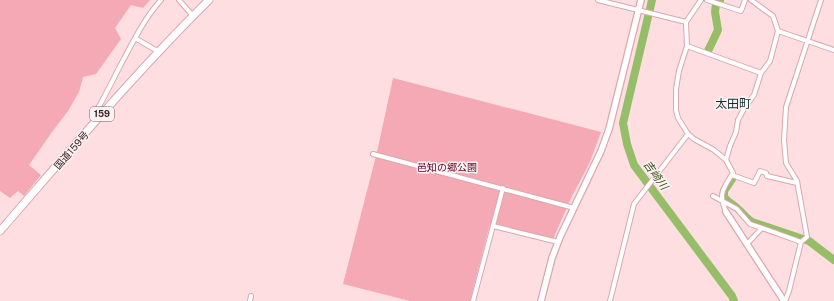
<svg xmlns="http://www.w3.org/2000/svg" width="834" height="301" font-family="'Public Sans','Noto Sans JP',sans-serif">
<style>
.green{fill:#f4a9b4}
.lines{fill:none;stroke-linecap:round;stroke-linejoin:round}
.river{stroke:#96be69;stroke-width:8}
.minor-casing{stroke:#daa7ae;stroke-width:6}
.tertiary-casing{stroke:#daa7ae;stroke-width:8}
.trunk-casing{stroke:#daa7ae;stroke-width:9}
.minor{stroke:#fff;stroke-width:4}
.tertiary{stroke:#fff;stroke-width:5.5}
.trunk{stroke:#fff;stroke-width:7}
.labels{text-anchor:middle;stroke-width:3;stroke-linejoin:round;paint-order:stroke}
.shield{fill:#fdf2f3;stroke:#706062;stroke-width:1}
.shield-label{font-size:9px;font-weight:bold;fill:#342124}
.street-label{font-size:10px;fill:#342124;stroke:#fdf2f3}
.park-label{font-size:10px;fill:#5e0423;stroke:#fdf2f3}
.water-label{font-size:11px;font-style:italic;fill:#395216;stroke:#fdf2f3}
.quarter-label{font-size:12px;fill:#0f3230;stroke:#fdf2f3}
</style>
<rect width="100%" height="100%" fill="#ffdee2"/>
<path class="green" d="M0,0H150L143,8L131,5L115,28L121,39L96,74L83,77L79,92L68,111L52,132L29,165L41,175L24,196L18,191L10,198L0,191Z
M393,78L601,132L589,164L571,198L553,239L490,224L470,301H410L343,284L377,152Z"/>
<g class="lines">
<path class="river" d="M650,9L652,0
M648,17L623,123L627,144L634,165L732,296L734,301
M708,51L718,30L715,12L716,4L720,0
M732,179L724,191V197C728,202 732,204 737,208C742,212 746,218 752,222L809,241L834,260"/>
<defs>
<path id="minor" d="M179,0L193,16
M598,0L686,22L687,46L679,71L676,89V110L678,118L688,134L694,139L714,150L726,160L733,173C723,189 718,193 726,212
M707,0L741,11L745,0
M686,22L701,0
M778,31L834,50
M135,38L159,52
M687,46L761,73
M101,115L97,110C105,96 112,82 119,68C132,44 143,20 161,0
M373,154L574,208
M726,160L730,146L736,132L738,120L745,107L754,95L761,73L770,61L778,31L773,16L751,0
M732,175L754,183L760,171L766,173L767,176L797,183
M713,196L737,209L750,224L762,228
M493,226L558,242
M747,244L762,228L801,242
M250,301L251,296
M473,301L503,188
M610,301L634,204L688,134
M785,301L789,291L801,242L807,237L797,181L786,163L784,140L786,107L821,0"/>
<path id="tertiary" d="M726,212L784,301
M541,301L552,258L560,237L601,151L609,129L641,0"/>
<path id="trunk" d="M0,231C68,153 135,73 209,0"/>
</defs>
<use href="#minor" class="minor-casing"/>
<use href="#tertiary" class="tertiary-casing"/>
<use href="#trunk" class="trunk-casing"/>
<use href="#minor" class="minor"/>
<use href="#tertiary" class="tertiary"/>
<use href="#trunk" class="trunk"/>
</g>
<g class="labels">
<rect class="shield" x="90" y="107" width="24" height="14" rx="3"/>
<g class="shield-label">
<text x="102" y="117">159</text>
</g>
<g class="street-label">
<text transform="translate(71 150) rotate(-49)" y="4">国道159号</text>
</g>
<g class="park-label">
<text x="447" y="171">邑知の郷公園</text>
</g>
<g class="water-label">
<text transform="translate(656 175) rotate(54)" y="4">吉崎川</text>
</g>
<g class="quarter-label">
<text x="733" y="108">太田町</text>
</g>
</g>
</svg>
